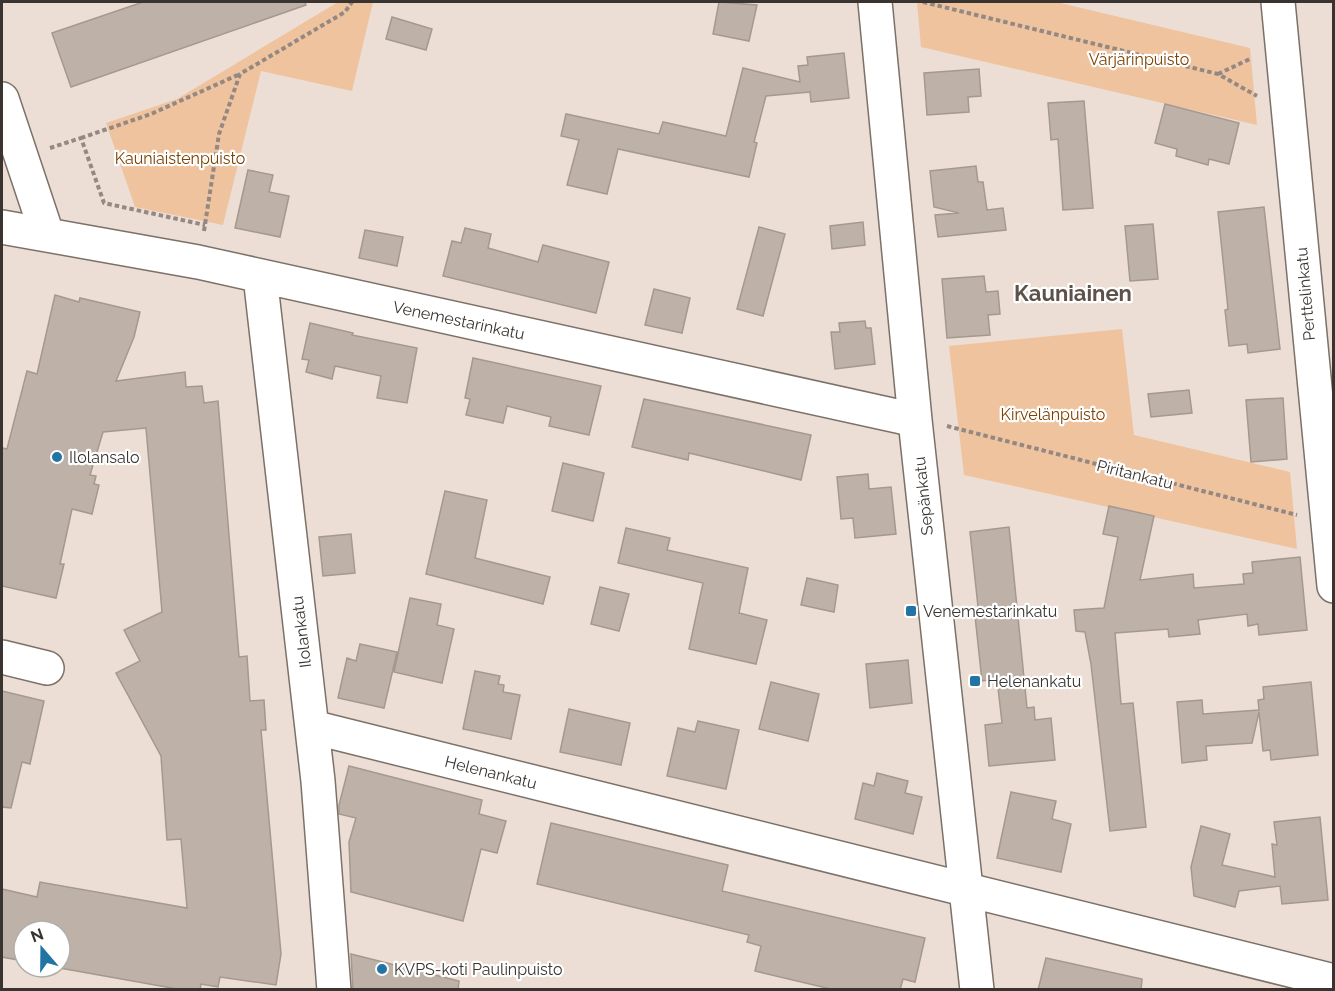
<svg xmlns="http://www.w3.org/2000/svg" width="1335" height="991" font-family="Raleway,sans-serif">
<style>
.green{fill:#f0c39f}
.building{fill:#beb2a8;stroke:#a4988f;stroke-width:1.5}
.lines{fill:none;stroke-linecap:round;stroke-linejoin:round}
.minor-casing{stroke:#7c7168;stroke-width:36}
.path{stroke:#938982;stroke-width:4;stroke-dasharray:4.5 3;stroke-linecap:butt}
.minor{stroke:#fff;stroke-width:33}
.poi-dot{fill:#2174a4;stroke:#fff;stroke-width:2}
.labels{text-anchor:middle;stroke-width:4.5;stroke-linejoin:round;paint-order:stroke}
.park-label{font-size:16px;fill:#7a4203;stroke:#fff}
.street-label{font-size:16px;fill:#393430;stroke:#fff}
.poi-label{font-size:16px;fill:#393430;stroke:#fff;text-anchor:start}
.district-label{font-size:22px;font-weight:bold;fill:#5d524a;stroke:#fff}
</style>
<rect width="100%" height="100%" fill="#ecded4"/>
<path class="green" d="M338,2H373L352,91L261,71L223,225L135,207L106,123L177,99Z
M917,2H1056L1250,48L1257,125L921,47Z
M1122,329L1134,435L1290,472L1297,549L964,475L949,346Z"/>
<path class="building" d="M143,2H305L306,5L71,87L52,33Z
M719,2L757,5L749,41L713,34Z
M392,17L432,29L426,50L386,39Z
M844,53L849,98L811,102L810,92L766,96L754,142L757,143L749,177L618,149L607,194L567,185L579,140L561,136L566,114L659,134L663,122L726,136L743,68L800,82L798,66L808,65L807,57Z
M979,69L981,96L968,97L969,112L927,115L924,73Z
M1084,101L1093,208L1063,210L1058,139L1051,140L1048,103Z
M1165,104L1239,123L1229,164L1209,159L1208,165L1176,156L1177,149L1155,143Z
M976,166L978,182H983L987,210L1003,208L1006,230L938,237L935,215L959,213L934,207L930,171Z
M248,170L273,175L269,192L289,196L280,237L235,228Z
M1264,207L1280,349L1248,353L1247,344L1229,346L1225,310L1228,309L1218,212Z
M863,222L865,245L832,249L830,226Z
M1153,224L1158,279L1130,281L1125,226Z
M759,227L785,234L763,316L737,309Z
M465,228L491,234L488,248L538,262L543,245L609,262L596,313L443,276L452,241L461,243Z
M365,230L403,237L397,266L359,258Z
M984,276L986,292L998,291L1000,314L988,315L990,335L947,338L942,279Z
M654,289L690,298L682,333L645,325Z
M55,295L79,302L80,298L140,312L134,337L116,381L185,372L186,387L202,386L204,403L218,401L239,657L247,656L250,701L264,700L266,730H261L281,954L276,985L220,977L218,987L201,984L200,990H183L54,967H60V931H24V961L2,957V889L37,897L40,882L187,908L181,839L167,840L161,756L116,673L140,661L124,630L162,612L146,428L103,432L90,475L96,476L94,484L99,485L92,514L72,509L60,564H64L56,598L2,586V448L7,449L27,371L37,374Z
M865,321L866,328H871L875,364L835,369L831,332H840L839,323Z
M310,323L353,333L352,335L417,348L407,403L377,398L381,376L335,366L332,379L306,372L309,360L302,359Z
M473,358L601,386L589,435L549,426L551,417L507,406L503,423L466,415L470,399L465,398Z
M1189,390L1192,413L1151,417L1148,394Z
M1283,398L1287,459L1251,462L1246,400Z
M644,399L811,435L801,480L689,453L688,460L632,447Z
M563,463L604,473L593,521L552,511Z
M868,474L869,489L891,487L896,534L855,538L853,518L841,519L837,477Z
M445,491L487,500L475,558L550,577L543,604L426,574Z
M1109,506L1154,516L1140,580L1193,574L1194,588L1244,584L1243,574L1253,573L1252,562L1300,557L1307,630L1259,635L1258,624L1248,626L1247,614L1198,620L1200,634L1169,637L1168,629L1115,633L1121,704L1133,703L1146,827L1110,831L1091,664L1085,632L1076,631L1074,610L1104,608L1118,537L1103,534Z
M1009,527L1027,708L1034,707L1035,720L1051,718L1055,760L989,766L985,725L1002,723L997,679L982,681L975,616H979L970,532Z
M626,528L670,538L667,550L748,568L739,613L767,620L756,664L689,649L703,583L618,563Z
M351,534L355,573L323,576L319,537Z
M807,578L838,585L834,612L801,605Z
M600,587L629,594L619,631L591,624Z
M410,598L441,604L437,625L454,629L442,683L394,672Z
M360,644L397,652L384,708L338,698L347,658L356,661Z
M908,660L912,703L870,708L866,664Z
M475,671L500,676L498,684L504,685L503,692L520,695L511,739L463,729Z
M771,682L819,694L808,741L759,729Z
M1311,682L1318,755L1271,760L1270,750L1263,751L1259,712L1252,743L1206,746L1207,760L1182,763L1177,702L1202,700L1203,714L1259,710L1258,700L1264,699L1263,687Z
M2,691L44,701L30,764L22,762L11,808L2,807Z
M569,709L630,723L621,765L560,752Z
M698,721L739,730L726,789L667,776L678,728L695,732Z
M349,766L482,800L479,814L506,821L497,853L481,849L463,921L351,892L349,842L356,818L339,814V805Z
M877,773L908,781L905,793L922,797L913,834L855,819L863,783L874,786Z
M1011,792L1056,801L1052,819L1071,824L1061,872L997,858Z
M1320,817L1328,900L1282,904L1280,886L1239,891L1235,907L1194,896L1191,867L1201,826L1230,834L1222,865L1275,877L1272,844L1277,845L1274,822Z
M551,823L728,865L722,891L925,938L915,982L903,979L900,990H835L755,971L761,946L747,942L749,935L537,884Z
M351,954L459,981L458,990H353Z
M1046,958L1142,979L1141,990H1038Z"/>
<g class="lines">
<defs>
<path id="minor" d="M875,2L915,420L977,990
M1278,2L1334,586
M2,99L47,234
M2,227L198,262L915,420
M260,276L318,781L334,990
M2,657L47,668
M312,727L1334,981"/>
</defs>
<use href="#minor" class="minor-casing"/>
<path class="path" d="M923,2L1218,74L1257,96
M1218,74L1252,58
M81,138L151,114L240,74
M50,148L81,138L104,203L205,225
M204,231L219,134L240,74L345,12L352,2
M947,426L1297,515"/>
<use href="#minor" class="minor"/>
</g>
<g class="poi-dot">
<circle cx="57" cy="457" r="6"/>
<rect x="905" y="605" width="12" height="12" rx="3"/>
<rect x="969" y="675" width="12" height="12" rx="3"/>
<circle cx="382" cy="969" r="6"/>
</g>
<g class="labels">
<g class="park-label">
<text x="1139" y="65">Värjärinpuisto</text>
<text x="180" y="164">Kauniaistenpuisto</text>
<text x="1053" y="420">Kirvelänpuisto</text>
</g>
<g class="street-label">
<text transform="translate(1305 294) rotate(-95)" y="6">Perttelinkatu</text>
<text transform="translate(459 320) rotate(12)" y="6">Venemestarinkatu</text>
<text transform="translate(1135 474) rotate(14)" y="6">Piritankatu</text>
<text transform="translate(923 496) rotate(-96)" y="6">Sepänkatu</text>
<text transform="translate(301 632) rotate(-97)" y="6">Ilolankatu</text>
<text transform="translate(491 772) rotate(14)" y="6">Helenankatu</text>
</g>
<g class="poi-label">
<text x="69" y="463">Ilolansalo</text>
<text x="923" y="617">Venemestarinkatu</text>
<text x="987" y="687">Helenankatu</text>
<text x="394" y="975">KVPS-koti Paulinpuisto</text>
</g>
<g class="district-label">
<text x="1073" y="301">Kauniainen</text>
</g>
</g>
<rect width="1335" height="991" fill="none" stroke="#393430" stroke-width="6"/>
<g transform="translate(42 949) rotate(340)"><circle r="28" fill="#ffffff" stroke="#b0aeac" stroke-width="1.5"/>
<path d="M0-4.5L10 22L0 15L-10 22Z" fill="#2174a4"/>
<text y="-9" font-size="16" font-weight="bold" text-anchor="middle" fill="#393430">N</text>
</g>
</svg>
